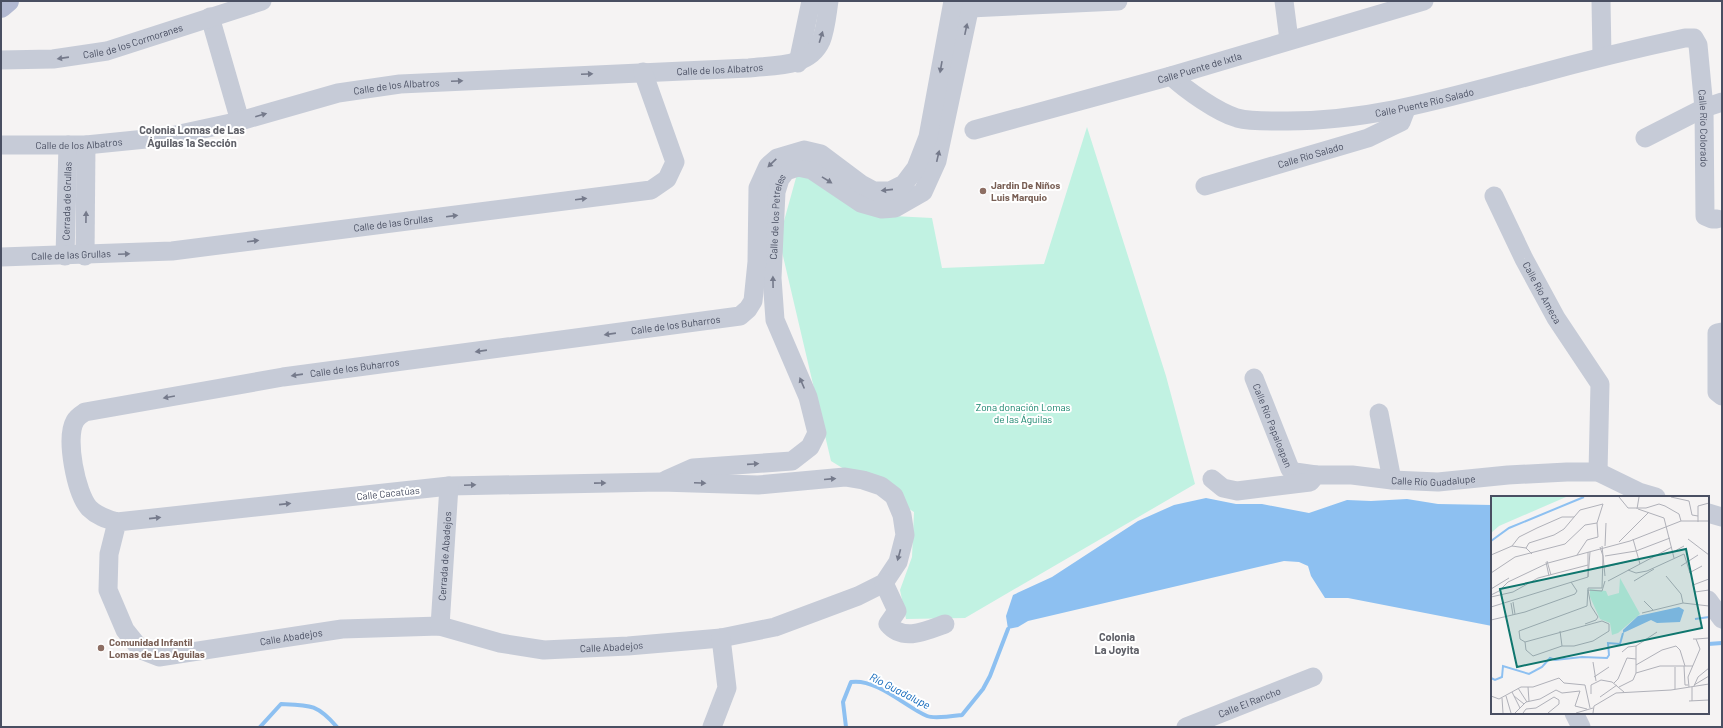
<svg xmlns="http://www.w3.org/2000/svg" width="1723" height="728" font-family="Barlow,sans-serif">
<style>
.green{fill:#c1f2e2}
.water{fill:#8dc0f1}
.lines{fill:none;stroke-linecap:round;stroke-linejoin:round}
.stream{stroke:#8dc0f1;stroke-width:4}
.minor{stroke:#c6cbd7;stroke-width:19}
.major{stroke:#b2b9d2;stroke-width:22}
.oneway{fill:#757a8b}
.education-dot{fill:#8d6e63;stroke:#fff;stroke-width:1.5}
.labels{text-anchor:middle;stroke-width:4;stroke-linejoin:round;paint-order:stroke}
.street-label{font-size:10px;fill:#494f62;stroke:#fff}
.education-label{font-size:10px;font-weight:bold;fill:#785e54;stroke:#fff;text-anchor:start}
.park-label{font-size:10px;fill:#14836a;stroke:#fff}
.neighbourhood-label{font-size:11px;font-weight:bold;fill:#5f6068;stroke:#fff}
.water-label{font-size:11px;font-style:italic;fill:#0661b8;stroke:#fff}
.inset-river{fill:none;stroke:#8dc0f1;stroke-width:2}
.inset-road{fill:none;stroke:#b0b1b9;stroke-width:1}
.view{fill:#0f766e;fill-opacity:0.15;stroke:#0f766e;stroke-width:2}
.inset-edge{fill:none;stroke:#494f62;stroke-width:2}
</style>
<rect width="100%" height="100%" fill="#f5f3f3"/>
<path class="green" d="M1087,127L1166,376L1195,484L965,618L906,619L900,590L912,557L914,512L831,461L779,239L799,167L893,216L932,218L942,268L1044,264Z"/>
<path class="water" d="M1206,498L1236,504H1262L1309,513L1347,500L1371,501L1407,499L1438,504L1492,505V626L1348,598H1325L1311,576L1308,566L1299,562L1284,561L1028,621L1018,627L1008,629L1006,616L1013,595L1052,577L1138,521L1174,505Z"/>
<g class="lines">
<path class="stream" d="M1708,644L1722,643
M260,727L281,704C310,705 317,704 337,727
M846,727L843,702L851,682C876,678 906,707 927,716C934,719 954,716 962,715L983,689L990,676L1008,629"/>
<g class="minor">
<path d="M1284,1L1289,40"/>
<path d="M1601,1L1602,56"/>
<path d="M970,8L1118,1"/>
<path d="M210,17L240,121"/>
<path id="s1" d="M1,60L53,59L107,51L262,1"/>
<path d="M798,63L811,1"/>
<path id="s2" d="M1171,76C1186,90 1217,112 1237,118C1252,122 1272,121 1288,121C1372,121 1449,97 1530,76C1581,62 1633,49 1685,38H1694L1698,45L1704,108L1705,216L1712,219H1717"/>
<path id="s3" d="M974,130L1171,76L1424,1"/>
<path d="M1645,138L1704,108L1722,102"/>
<path id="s4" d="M1,145H86L166,137L240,121L338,93L400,84L749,68C774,65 809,68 821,41C826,29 827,13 829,1"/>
<path id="s5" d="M1205,186L1368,138L1401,122L1406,109"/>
<path id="s6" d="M1494,196L1524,259L1556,318L1600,384L1598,472"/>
<path id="s7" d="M65,256L68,145"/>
<path d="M85,256L86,145"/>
<path id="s8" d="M1,257L172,251L651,190L667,179L675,162L643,72"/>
<path d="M1722,332L1717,333V392L1722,396"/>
<path id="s9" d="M1254,378L1290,469L1295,472L1316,475"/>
<path d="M1379,413L1392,480"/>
<path id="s10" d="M1212,479L1223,488L1237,491L1310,482L1316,475H1352L1392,480L1438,482L1508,475L1567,472H1598L1639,492L1656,497"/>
<path id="s11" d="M666,480L693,468L792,461L810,447L817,433L808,397L775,320L772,278L776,192L780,179L786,171L798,167L812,170L861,203L882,209L895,208L923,192L937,161L971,1"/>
<path d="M1708,513L1722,517"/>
<path id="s12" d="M117,522L109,554L108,590L125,630L141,650L159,657L342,629L440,626L500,643L544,650L628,646L721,638L775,627L858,596L884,583L898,562L905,535L902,515L894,496L881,486L863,480L845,477L758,485L661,482L449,486L117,522C106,519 97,516 89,508C76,493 65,438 75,421C77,417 82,414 85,412L283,377L740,316L748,309L753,301L757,262L758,188L768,166L777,158L804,150L821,154L861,184L874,191H890L904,184L916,168L928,137L953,1"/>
<path d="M884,583L897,611L888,624C903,642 926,631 945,624"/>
<path d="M1708,600L1722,619"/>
<path id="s13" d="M440,626L449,486"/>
<path d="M1574,713L1581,727"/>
<path d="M712,727L727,688L721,638"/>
<path id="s14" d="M1186,727L1313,677"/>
</g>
<path class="major" d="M1,7L8,1"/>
</g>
<defs><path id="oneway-solid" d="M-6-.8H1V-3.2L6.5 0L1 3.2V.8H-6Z"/></defs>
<g class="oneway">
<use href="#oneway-solid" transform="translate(966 29) rotate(-78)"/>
<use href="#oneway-solid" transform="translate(821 37) rotate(-73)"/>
<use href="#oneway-solid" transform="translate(63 58) rotate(172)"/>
<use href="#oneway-solid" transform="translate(941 67) rotate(100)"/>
<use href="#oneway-solid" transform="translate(587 74) rotate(-3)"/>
<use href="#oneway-solid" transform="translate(457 81) rotate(-3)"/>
<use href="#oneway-solid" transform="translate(261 115) rotate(-16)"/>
<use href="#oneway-solid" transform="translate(938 156) rotate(-77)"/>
<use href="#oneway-solid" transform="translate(772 163) rotate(136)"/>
<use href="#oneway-solid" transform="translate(827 180) rotate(32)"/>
<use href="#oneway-solid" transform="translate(887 190) rotate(174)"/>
<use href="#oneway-solid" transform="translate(581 199) rotate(-7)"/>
<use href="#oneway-solid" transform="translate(452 216) rotate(-7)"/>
<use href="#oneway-solid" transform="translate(86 217) rotate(-89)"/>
<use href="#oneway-solid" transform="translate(253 241) rotate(-7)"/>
<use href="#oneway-solid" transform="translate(124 254) rotate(-3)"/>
<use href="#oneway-solid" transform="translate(773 282) rotate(-91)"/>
<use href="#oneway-solid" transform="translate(610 334) rotate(172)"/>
<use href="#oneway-solid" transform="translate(481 351) rotate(172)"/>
<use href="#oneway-solid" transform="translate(297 375) rotate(172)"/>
<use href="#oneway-solid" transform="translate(802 383) rotate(-113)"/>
<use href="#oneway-solid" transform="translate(169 397) rotate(170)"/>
<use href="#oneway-solid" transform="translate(753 464) rotate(-4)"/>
<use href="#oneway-solid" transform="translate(830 479) rotate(-5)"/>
<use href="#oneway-solid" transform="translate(600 483) rotate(-1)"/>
<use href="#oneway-solid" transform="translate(700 483) rotate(2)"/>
<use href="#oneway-solid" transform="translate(470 485) rotate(-2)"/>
<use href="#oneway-solid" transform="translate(285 504) rotate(-6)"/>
<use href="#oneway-solid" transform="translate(155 518) rotate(-6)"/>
<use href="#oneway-solid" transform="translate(899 555) rotate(105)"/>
</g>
<g class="education-dot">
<circle cx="983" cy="191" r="4"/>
<circle cx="101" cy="648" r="4"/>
</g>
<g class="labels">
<g class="street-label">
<text dy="4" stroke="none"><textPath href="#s1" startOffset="134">Calle de los Cormoranes</textPath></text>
<text dy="4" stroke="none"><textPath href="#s3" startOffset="234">Calle Puente de Ixtla</textPath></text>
<text dy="4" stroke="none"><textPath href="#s4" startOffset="726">Calle de los Albatros</textPath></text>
<text dy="4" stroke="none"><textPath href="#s4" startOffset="402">Calle de los Albatros</textPath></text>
<text dy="4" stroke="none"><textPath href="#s2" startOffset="268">Calle Puente Río Salado</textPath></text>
<text dy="4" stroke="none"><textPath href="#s2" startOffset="637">Calle Río Colorado</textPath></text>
<text dy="4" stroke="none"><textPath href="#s4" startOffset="78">Calle de los Albatros</textPath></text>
<text dy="4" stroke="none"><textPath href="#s5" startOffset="110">Calle Río Salado</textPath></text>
<text dy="4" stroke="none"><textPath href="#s7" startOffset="55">Cerrada de Grullas</textPath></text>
<text dy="4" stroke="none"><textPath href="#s11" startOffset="392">Calle de los Petreles</textPath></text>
<text dy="4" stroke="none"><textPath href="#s8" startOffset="394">Calle de las Grullas</textPath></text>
<text dy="4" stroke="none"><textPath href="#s8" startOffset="70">Calle de las Grullas</textPath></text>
<text dy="4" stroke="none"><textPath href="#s6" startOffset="108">Calle Río Ameca</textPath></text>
<text dy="4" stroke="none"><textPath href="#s12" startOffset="2509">Calle de los Buharros</textPath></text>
<text dy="4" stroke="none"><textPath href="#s12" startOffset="2185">Calle de los Buharros</textPath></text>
<text dy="4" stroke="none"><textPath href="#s9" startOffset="51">Calle Río Papaloapan</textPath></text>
<text dy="4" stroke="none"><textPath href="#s10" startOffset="229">Calle Río Guadalupe</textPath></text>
<text transform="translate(388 493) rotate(-6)" y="4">Calle Cacatúas</text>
<text dy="4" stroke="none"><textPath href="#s13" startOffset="70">Cerrada de Abadejos</textPath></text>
<text dy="4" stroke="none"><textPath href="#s12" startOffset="291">Calle Abadejos</textPath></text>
<text dy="4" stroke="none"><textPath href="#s12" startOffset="615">Calle Abadejos</textPath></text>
<text dy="4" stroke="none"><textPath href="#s14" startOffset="68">Calle El Rancho</textPath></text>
</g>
<g class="education-label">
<text x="991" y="189">Jardin De Niños<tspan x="991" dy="12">Luis Marquio</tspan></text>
<text x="109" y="646">Comunidad Infantil<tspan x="109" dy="12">Lomas de Las Aguilas</tspan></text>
</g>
<g class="park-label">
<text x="1023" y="411">Zona donación Lomas<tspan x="1023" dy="12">de las Águilas</tspan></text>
</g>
<g class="neighbourhood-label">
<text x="192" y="134">Colonia Lomas de Las<tspan x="192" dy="13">Águilas 1a Sección</tspan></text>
<text x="1117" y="641">Colonia<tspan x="1117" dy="13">La Joyita</tspan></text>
</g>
<g class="water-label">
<text transform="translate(900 691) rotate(27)" y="4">Río Guadalupe</text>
</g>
</g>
<g transform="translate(1491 496)">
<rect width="218" height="218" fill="#f5f3f3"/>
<path d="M0,1H75L8,30L0,37ZM129,82L149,118L127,137L121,139L119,127L109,123L99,101V93L115,95L117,100L128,97Z" fill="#c1f2e2"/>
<path d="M188,111L193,114L189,126L166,127L160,124L132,137V134L147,120Z" fill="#8dc0f1"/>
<path class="inset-river" d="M0,45L18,32L93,1M204,123L218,121M0,182L4,184L11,181L12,170L38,178L51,171L59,162L64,164L91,161L116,162L118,159L117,147L129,148L132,137"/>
<path class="inset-road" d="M128,1L137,12H155L168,8L174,10L188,18L190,25M180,1L198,5L201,19L207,20M146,13L148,1M147,13L173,22L183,62M207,26V10L218,7M142,43L149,68M197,43L218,59M128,46L158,16M21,50L28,41L46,32L71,21H83M111,50L114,80M114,50L115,27M35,52L38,47L63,39L73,33L89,14L112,8L106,27M97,56V81M182,56L193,50M0,59L21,50L35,52L41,58M114,60L145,55L179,42M56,65L60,79M55,66L58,80M190,70L207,59M114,71L147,63M137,74L145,77L156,75L193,58L199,77M0,77L24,61L74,48L94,29L106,27L107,41L96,44L86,59M198,77L211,70M175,80L190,98L192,107M97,81L99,56M218,83L202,89L204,96L218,94M117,85L181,51M143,85L163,73M0,93L18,82M0,99L8,95L17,86L57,67L139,45L190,25H218M0,101L22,96L47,82L97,69M153,105L162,114M22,106L24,118M20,107L22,119M0,111L97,81M151,117L192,107L218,110M0,124L34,116L84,98L86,95L80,86M111,125L118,128V135L102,145L83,150H71L42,160L35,154L34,146ZM94,128L105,124L107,121L100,110L97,94L111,95L114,85M69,135L71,150M205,143L218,142M34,146L29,143L28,135L96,110L97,92H111L112,60L109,51M145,150L166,136M102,166L105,185M145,169L171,154L185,150L189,154L194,170M193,170L194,189H197M145,177L169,170H202M103,181L118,171M123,187L127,183L136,162L145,163M203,189L218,180M203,190L207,181L218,172M37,191L38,205M128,191L142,184L145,177V150L137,151L131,156M198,191L197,181L209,153L205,143H202M201,191V205M27,192L36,206M184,193V171M21,196L29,212M100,198V189L110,184L121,186L133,196M0,200L8,203L30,191H42L68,182L73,187L94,189L99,212M15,200L20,217M23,200L33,208M109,201L126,189M11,202L12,217M198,205L218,204M24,217L35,206L49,203L65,194L71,197L89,195L84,210L96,213M32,217L35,213L45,212L63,201L68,204V208L57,217M85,217L102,212M102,217L103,210L125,197L180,194L218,188"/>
<path class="view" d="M195,53L211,132L26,171L9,93Z"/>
<rect width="218" height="218" class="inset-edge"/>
</g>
<rect width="1723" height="728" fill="none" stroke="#494f62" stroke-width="4"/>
</svg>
